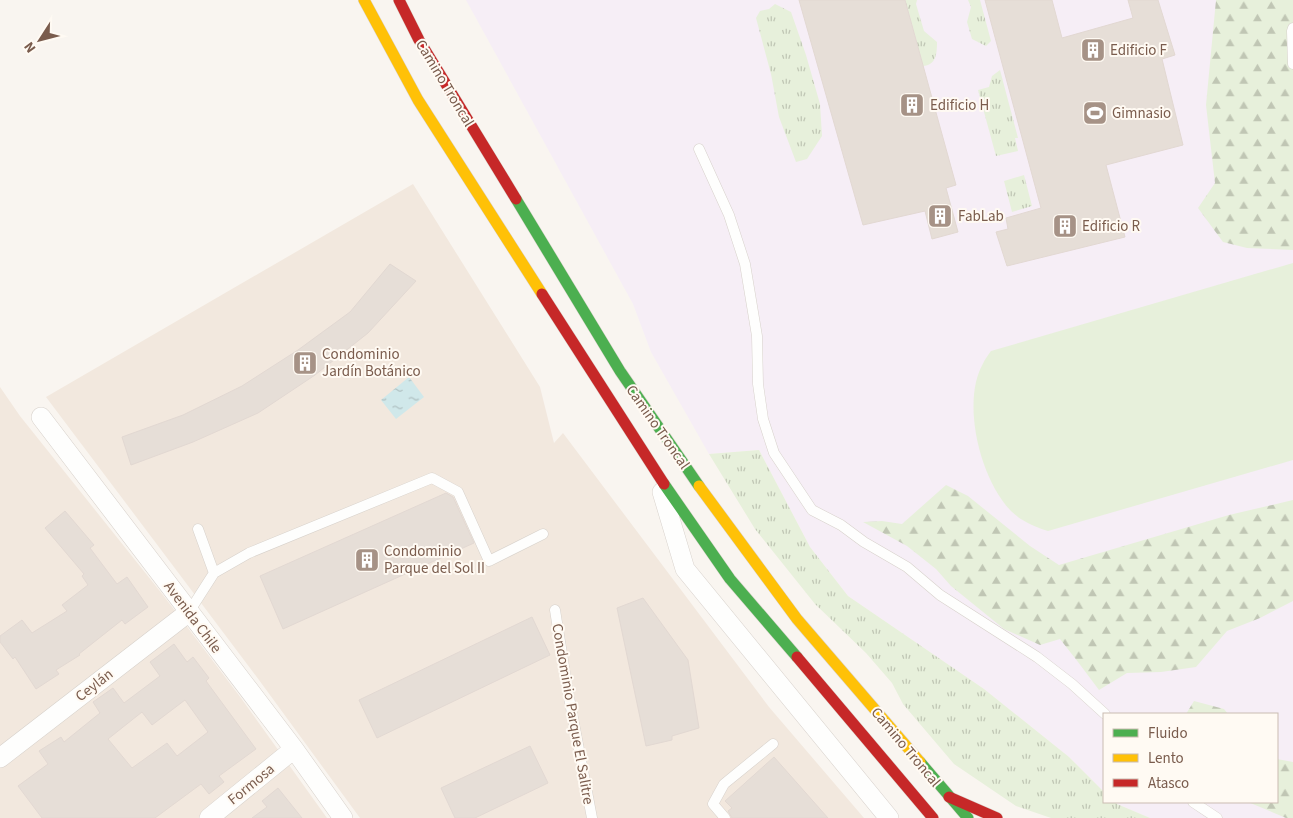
<svg xmlns="http://www.w3.org/2000/svg" width="1293" height="818" font-family="'Source Sans 3',sans-serif">
<style>
.residential{fill:#f2e8de}
.education{fill:#f6eef6}
.grass{fill:url(#grass-tufts)}
.forest{fill:url(#forest-firs)}
.park{fill:#e7f0db}
.water{fill:url(#water-ripples)}
.building{fill:#e6ded7;stroke:#e2d8d2;fill-rule:evenodd}
.lines{fill:none;stroke-linecap:round;stroke-linejoin:round}
.lane-casing{stroke:#d7d1cb;stroke-width:11}
.street-casing{stroke:#d7d1cb;stroke-width:20}
.fast-casing{stroke:#d9d2cb;stroke-width:12}
.slow-casing{stroke:#d9d2cb;stroke-width:12}
.jam-casing{stroke:#d9d2cb;stroke-width:12}
.lane{stroke:#fefefd;stroke-width:10}
.street{stroke:#fefefd;stroke-width:19}
.fast{stroke:#4caf50;stroke-width:11}
.slow{stroke:#ffc107;stroke-width:11}
.jam{stroke:#c62828;stroke-width:11}
.labels{text-anchor:middle;stroke-width:4;stroke-linejoin:round;paint-order:stroke}
.poi-label{font-size:15px;fill:#7a5c4d;stroke:#fffaf3;text-anchor:start}
.street-label{font-size:15px;fill:#7a5c4d;stroke:#fffaf3}
</style>
<defs>
<pattern id="grass-tufts" width="24" height="20" patternUnits="userSpaceOnUse" patternTransform="scale(1.25)"><rect width="24" height="20" fill="#e7f0db"/><path d="M3 7l-1-3M5 7V3M7 7l1-3M15 17l-1-3M17 17v-4M19 17l1-3" fill="none" stroke="#c0c6b4"/></pattern>
<pattern id="forest-firs" width="22" height="20" patternUnits="userSpaceOnUse" patternTransform="scale(1.25)"><rect width="22" height="20" fill="#e7f0db"/><path d="M5 1l3.5 6h-7zM16 11l3.5 6h-7z" fill="#c0c6b4"/></pattern>
<pattern id="water-ripples" width="26" height="14" patternUnits="userSpaceOnUse" patternTransform="scale(1.25)"><rect width="26" height="14" fill="#d0e8ea"/><path d="M2 4q2-2 4 0t4 0M15 11q2-2 4 0t4 0" fill="none" stroke="#aebfc0"/></pattern>
</defs>
<rect width="100%" height="100%" fill="#f9f5f0"/>
<path class="residential" d="M413,184L540,387L554,443L563,433L769,707L864,818H360L259,680L46,397Z
M0,387L20,416L163,595L241,698L327,818H0Z"/>
<path class="education" d="M466,0H1293V818H1150L1117,804L1115,802H1277V714H1104V792L1069,757L984,689L848,596L810,547L759,450L709,454L651,352L633,304Z"/>
<path class="grass" d="M905,0H917L916,4L924,31L937,42C937,54 936,65 923,66Z
M968,0H980L991,41L986,46L972,39L967,22L971,7Z
M775,4L791,12L806,55L820,104L822,136L807,159L796,162L779,117L771,74L756,18L760,11L769,9Z
M1000,70L1018,138H1015L1018,151L996,156L978,90L989,87L992,76Z
M1024,175L1032,206L1012,212L1004,181Z
M759,450L810,547L848,596L984,689L1069,757L1104,792V802H1115L1117,804L1150,818H1051L1016,806L954,764L903,704L892,683L866,653L815,604L755,529L709,454Z"/>
<path class="forest" d="M1216,0H1293V250L1247,248L1223,242L1198,208L1215,183L1206,105Z
M946,485L968,496L1030,546L1059,565L1229,515L1293,500V601L1260,618L1227,631L1196,667L1161,672L1127,673L1099,690L1078,662L1060,639L1040,645L1004,629L951,586L936,569L907,546L863,522L882,521L902,524Z
M1194,701L1224,709L1228,714H1186Z
M1277,759L1293,762V818H1286L1248,802H1277Z"/>
<path class="park" d="M1293,263V460L1048,531C1035,527 1021,521 1011,511C983,482 967,421 976,382C979,370 984,360 991,351Z"/>
<path class="water" d="M409,377L424,397L396,419L381,400Z"/>
<path class="building" d="M799,0H905L956,185L946,188L958,232L932,239L925,211L863,225Z
M985,0H1052L1062,38L1133,18L1128,0H1158L1175,55L1162,59L1183,145L1106,165L1125,237L1007,266L996,232L1008,229L1006,218L1041,208Z
M390,264L416,281L368,333L315,375L258,413L193,442L131,465L122,437L183,415L242,386L298,350L350,312Z
M446,493L453,497L474,543L283,629L260,576Z
M65,511L94,545L90,548L117,584L127,577L148,607L125,624L122,620L79,654L80,655L56,670L59,674L36,689L15,657L13,659L0,642V636L22,620L32,633L67,611L62,605L88,585L82,576L84,574L45,528Z
M643,598L688,660L699,728L672,736V740L646,746L617,608Z
M532,617L550,655L377,738L359,700Z
M174,644L187,662L193,657L209,678L206,681L256,749L219,776L224,782L209,794L201,784L155,818H42L18,786L48,764L39,751L61,737L64,742L100,713L93,702L113,688L124,703L160,676L150,662ZM185,700L208,732L177,756L167,743L132,768L108,739L142,712L152,725Z
M530,746L548,783L475,818H455L441,788Z
M774,757L828,818H732L728,811L732,808L725,801Z
M278,788L302,818H252L267,807L262,801Z"/>
<g class="lines">
<defs>
<path id="lane" d="M1293,28L1292,31L1293,64
M699,149L729,215L745,264L757,336L758,384L763,419L774,453L812,510L841,525L864,542L907,567L940,595L1037,657L1072,684L1105,714
M214,573L249,553L432,478L458,492L489,561L543,534
M555,610L568,692L592,818
M189,612L214,573L198,529
M1193,802L1217,818
M725,818L713,804L724,784L773,744"/>
<path id="street" d="M41,417L294,749L343,818
M662,492L685,569L889,818
M0,758L189,612
M209,818L294,749"/>
<path id="fast" d="M516,199L620,371L699,486
M664,484L730,579L797,657
M920,762L968,818"/>
<path id="slow" d="M364,0L418,100L542,294
M699,486L797,619L920,762"/>
<path id="jam" d="M399,0L419,40L516,199
M542,294L664,484
M797,657L933,818
M949,797L997,818"/>
</defs>
<use href="#lane" class="lane-casing"/>
<use href="#street" class="street-casing"/>
<use href="#fast" class="fast-casing"/>
<use href="#slow" class="slow-casing"/>
<use href="#jam" class="jam-casing"/>
<use href="#lane" class="lane"/>
<use href="#street" class="street"/>
<use href="#fast" class="fast"/>
<use href="#slow" class="slow"/>
<use href="#jam" class="jam"/>
</g>
<defs>
<symbol id="building-square" viewBox="-11 -11 22 22"><rect x="-9" y="-9" width="18" height="18" rx="4" fill="#a69286" stroke="#fffaf3"/><path d="M-4-6H4V6H1V3H-1V6H-4ZM-2.5-4.3h1.7v1.8h-1.7ZM.8-4.3h1.7v1.8H.8ZM-2.5-1h1.7V.8h-1.7ZM.8-1h1.7V.8H.8Z" fill="#fff"/></symbol>
<symbol id="stadium-square" viewBox="-11 -11 22 22"><rect x="-9" y="-9" width="18" height="18" rx="4" fill="#a69286" stroke="#fffaf3"/><path d="M0-5a6.5 5 0 1 0 0 10a6.5 5 0 1 0 0-10ZM-3.5-1.8h7v3.6h-7Z" fill="#fff"/></symbol>
</defs>
<g fill-rule="evenodd">
<use href="#building-square" x="1079" y="36" width="28" height="28"/>
<use href="#building-square" x="898" y="91" width="28" height="28"/>
<use href="#stadium-square" x="1081" y="99" width="28" height="28"/>
<use href="#building-square" x="926" y="202" width="28" height="28"/>
<use href="#building-square" x="1051" y="212" width="28" height="28"/>
<use href="#building-square" x="291" y="349" width="28" height="28"/>
<use href="#building-square" x="353" y="546" width="28" height="28"/>
</g>
<g class="labels">
<g class="poi-label">
<text x="1110" y="55">Edificio F</text>
<text x="930" y="110">Edificio H</text>
<text x="1112" y="118">Gimnasio</text>
<text x="958" y="221">FabLab</text>
<text x="1082" y="231">Edificio R</text>
<text x="322" y="359">Condominio<tspan x="322" dy="17">Jardín Botánico</tspan></text>
<text x="384" y="556">Condominio<tspan x="384" dy="17">Parque del Sol II</tspan></text>
</g>
<g class="street-label">
<text transform="translate(445 83) rotate(59)" y="5">Camino Troncal</text>
<text transform="translate(658 427) rotate(55)" y="5">Camino Troncal</text>
<text transform="translate(193 617) rotate(53)" y="5">Avenida Chile</text>
<text transform="translate(94 685) rotate(-38)" y="5">Ceylán</text>
<text transform="translate(573 714) rotate(80)" y="5">Condominio Parque El Salitre</text>
<text transform="translate(906 747) rotate(50)" y="5">Camino Troncal</text>
<text transform="translate(251 784) rotate(-39)" y="5">Formosa</text>
</g>
</g>
<rect x="1103" y="713" width="175" height="90" fill="#fffaf3" stroke="#cabbb1"/>
<rect x="1113" y="729" width="25" height="8" fill="#4caf50" stroke="#cabbb1"/>
<text x="1148" y="738" font-size="15" fill="#7a5c4d">Fluido</text>
<rect x="1113" y="754" width="25" height="8" fill="#ffc107" stroke="#cabbb1"/>
<text x="1148" y="763" font-size="15" fill="#7a5c4d">Lento</text>
<rect x="1113" y="779" width="25" height="8" fill="#c62828" stroke="#cabbb1"/>
<text x="1148" y="788" font-size="15" fill="#7a5c4d">Atasco</text>
<g transform="translate(40 40) rotate(234)" stroke="#fffaf3" stroke-width="4" paint-order="stroke">
<path d="M0-4L9 19L0 12L-9 19Z" fill="#7a5c4d"/>
<text y="-8" font-size="14" font-weight="bold" text-anchor="middle" fill="#7a5c4d">N</text>
</g>
</svg>
